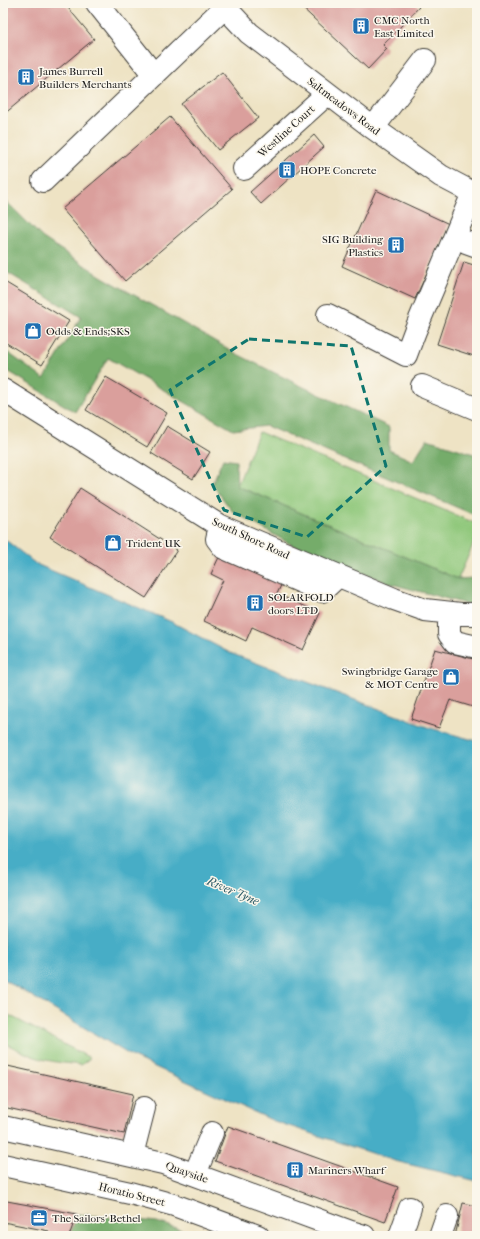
<svg xmlns="http://www.w3.org/2000/svg" width="480" height="1239" font-family="'IM FELL French Canon',serif">
<style>
.green{fill:#90c87b;stroke:#56724c}
.forest{fill:#74ac6b;stroke:#486444}
.water{fill:#46adc6;stroke:#316471}
.building{fill:#da9f9c}
.lines{fill:none;stroke-linecap:round;stroke-linejoin:round}
.minor-casing{stroke:#3c3a35;stroke-width:24}
.minor{stroke:#fff;stroke-width:22}
.marked{fill:none;stroke:#0f766e;stroke-width:3;stroke-dasharray:8 5;stroke-linejoin:round}
.labels{text-anchor:middle;stroke-width:3;stroke-linejoin:round;paint-order:stroke}
.poi-label{font-size:11px;fill:#1c1c1c;stroke:#fbf7ec;text-anchor:start}
.street-label{font-size:11px;fill:#1c1c1c;stroke:#fbf7ec}
.water-label{font-size:12px;font-style:italic;fill:#2f5d68;stroke:#fbf7ec}
</style>
<rect width="100%" height="100%" fill="#fbf7ec"/>
<filter id="ink" filterUnits="userSpaceOnUse"><feTurbulence type="fractalNoise" baseFrequency=".025" numOctaves="2"/><feDisplacementMap in="SourceGraphic" scale="8" xChannelSelector="R" yChannelSelector="G"/><feConvolveMatrix kernelMatrix="1 2 1 2 8 2 1 2 1" color-interpolation-filters="sRGB"/></filter>
<filter id="wash" filterUnits="userSpaceOnUse"><feTurbulence type="fractalNoise" baseFrequency=".012" numOctaves="4" result="noise"/><feDisplacementMap in="SourceGraphic" scale="16" xChannelSelector="R" yChannelSelector="G"/><feGaussianBlur stdDeviation="0.9" result="paint"/><feColorMatrix in="noise" values="0 0 0 0 0 0 0 0 0 0 0 0 0 0 0 0 0 1.4 0 .05"/><feComposite in="paint" operator="in"/></filter>
<g filter="url(#wash)">
<rect width="100%" height="100%" fill="#eee3c4"/>
<path class="green" d="M259,432L477,524V536L458,579L237,486Z
M3,1012L90,1058L81,1065C66,1063 50,1062 35,1057C24,1053 14,1047 3,1043Z"/>
<path class="forest" d="M3,198L43,238L101,276L239,355L295,383L389,427V450L413,461L427,439L477,455V516L266,426L233,430L108,358L75,412L3,368V349L44,379L81,317L3,270Z
M223,459L236,461L237,486L458,579L473,578L477,595L470,605L388,583L292,545L232,511L212,484Z
M77,1214L157,1222L201,1236H69Z"/>
<path class="water" d="M3,538L36,564L172,622L230,653L430,728L477,741V1181L395,1161L274,1121L133,1057L3,979Z"/>
<g id="blocks">
<path class="building" d="M9,3H64L94,39L3,115V8Z
M297,3H415L419,7L383,45L387,49L368,69Z
M222,72L258,118L218,150L181,104Z
M170,117L232,189L125,281L62,209Z
M314,135L324,147L261,204L250,192Z
M376,190L449,224L415,299L342,266Z
M464,262L477,266V357L437,344Z
M3,281L69,321L42,365L3,341Z
M106,377L167,413L147,447L86,410Z
M167,426L210,452L193,479L151,453Z
M80,488L177,550L146,598L50,537Z
M220,555L282,583L277,594L320,613L303,650L252,627L246,641L204,621L223,580L211,574Z
M435,649L477,660V694L473,707L450,700L439,728L411,719Z
M3,1065L133,1094L124,1134L3,1107Z
M228,1126L398,1187L385,1222L215,1161Z
M7,1201L77,1214L69,1236H48L49,1231L3,1222V1203Z
M463,1203L477,1206V1236H455Z"/>
</g>
</g>
<g filter="url(#ink)">
<use href="#blocks" fill-opacity="0" stroke="#3c3a35" stroke-width="1"/>
<g class="lines">
<defs>
<path id="minor" d="M97,3L154,75
M221,3L249,33L373,128L441,176L477,195
M373,128L425,60
M244,169L327,94
M43,181L225,7
M466,242L477,246
M328,315L406,355L415,331L473,193
M422,386L477,409
M3,390L220,526L394,599L425,610L461,614H477
M220,526L217,539L224,548L322,591L338,576
M449,613V634L455,642L477,647
M3,1127L163,1163L351,1232L364,1236
M132,1155L144,1108
M3,1165L130,1193L174,1205L258,1236
M195,1174L212,1133
M400,1236L410,1208
M440,1236L447,1216"/>
</defs>
<use href="#minor" class="minor-casing"/>
<use href="#minor" class="minor"/>
</g>
</g>
<path class="marked" d="M249,339L351,346L386,466L307,537L224,510L170,390Z"/>
<defs>
<symbol id="building-square" viewBox="-11 -11 22 22"><rect x="-9" y="-9" width="18" height="18" rx="4" fill="#1f6fb2" stroke="#fbf7ec"/><path d="M-4-6H4V6H1V3H-1V6H-4ZM-2.5-4.3h1.7v1.8h-1.7ZM.8-4.3h1.7v1.8H.8ZM-2.5-1h1.7V.8h-1.7ZM.8-1h1.7V.8H.8Z" fill="#fff"/></symbol>
<symbol id="shop-square" viewBox="-11 -11 22 22"><rect x="-9" y="-9" width="18" height="18" rx="4" fill="#1f6fb2" stroke="#fbf7ec"/><path d="M-5-2.5h2.3a2.7 3.5 0 0 1 5.4 0H5L5.5 6h-11ZM-1.5-2.5h3a1.5 2.3 0 0 0-3 0Z" fill="#fff"/></symbol>
<symbol id="office-square" viewBox="-11 -11 22 22"><rect x="-9" y="-9" width="18" height="18" rx="4" fill="#1f6fb2" stroke="#fbf7ec"/><path d="M-6-3h4V-5.5h4V-3h4V5H-6ZM-1-4.5V-3h2v-1.5ZM-6 0V1H6V0Z" fill="#fff"/></symbol>
</defs>
<g fill-rule="evenodd">
<use href="#building-square" x="351" y="16" width="20" height="20"/>
<use href="#building-square" x="16" y="67" width="20" height="20"/>
<use href="#building-square" x="277" y="160" width="20" height="20"/>
<use href="#building-square" x="386" y="235" width="20" height="20"/>
<use href="#shop-square" x="23" y="321" width="20" height="20"/>
<use href="#shop-square" x="103" y="533" width="20" height="20"/>
<use href="#building-square" x="245" y="593" width="20" height="20"/>
<use href="#shop-square" x="441" y="667" width="20" height="20"/>
<use href="#building-square" x="285" y="1160" width="20" height="20"/>
<use href="#office-square" x="29" y="1208" width="20" height="20"/>
</g>
<g class="labels">
<g class="poi-label">
<text x="374" y="24">CMC North<tspan x="374" dy="13">East Limited</tspan></text>
<text x="39" y="75">James Burrell<tspan x="39" dy="13">Builders Merchants</tspan></text>
<text x="300" y="174">HOPE Concrete</text>
<text x="383" y="243" text-anchor="end">SIG Building<tspan x="383" dy="13">Plastics</tspan></text>
<text x="46" y="335">Odds &amp; Ends;SKS</text>
<text x="126" y="547">Trident UK</text>
<text x="268" y="601">SOLARFOLD<tspan x="268" dy="13">doors LTD</tspan></text>
<text x="438" y="675" text-anchor="end">Swingbridge Garage<tspan x="438" dy="13">&amp; MOT Centre</tspan></text>
<text x="308" y="1174">Mariners Wharf</text>
<text x="52" y="1222">The Sailors' Bethel</text>
</g>
<g class="street-label">
<text transform="translate(344 106) rotate(37)" y="4">Saltmeadows Road</text>
<text transform="translate(286 131) rotate(-42)" y="4">Westline Court</text>
<text transform="translate(251 538) rotate(25)" y="4">South Shore Road</text>
<text transform="translate(187 1172) rotate(19)" y="4">Quayside</text>
<text transform="translate(132 1194) rotate(14)" y="4">Horatio Street</text>
</g>
<g class="water-label">
<text transform="translate(233 891) rotate(23)" y="4">River Tyne</text>
</g>
</g>
<rect width="480" height="1239" fill="none" stroke="#fbf7ec" stroke-width="16"/>
</svg>
